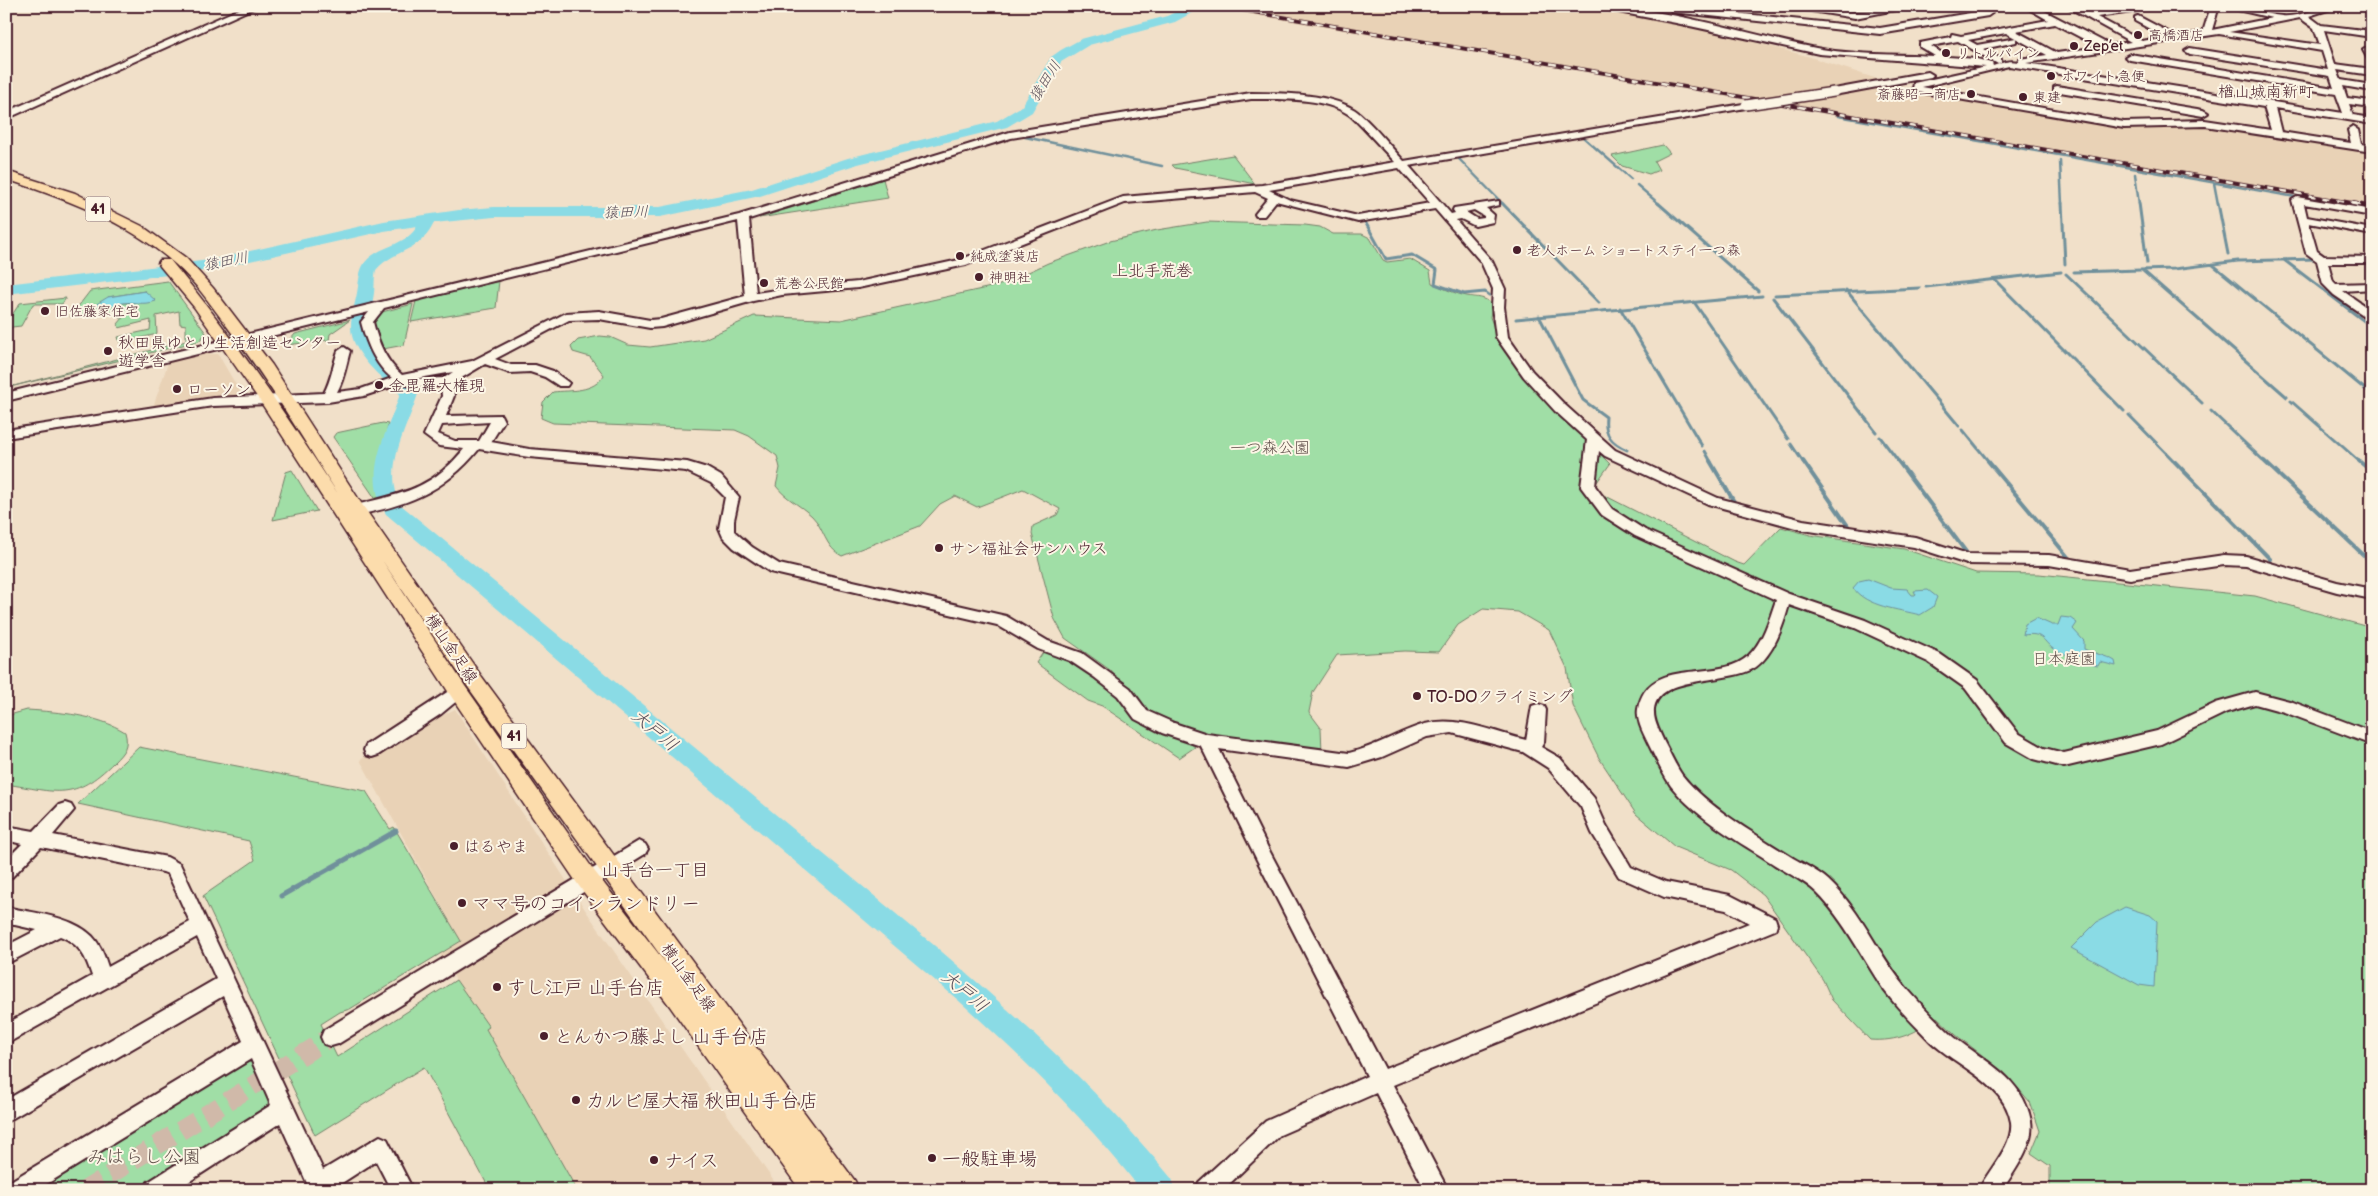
<svg xmlns="http://www.w3.org/2000/svg" width="2378" height="1196" font-family="'Balsamiq Sans','Klee One',sans-serif">
<style>
.built{fill:#e9d2b6}
.green{fill:#a0dea6;stroke:#757e68;fill-rule:evenodd}
.water{fill:#8adbe5;stroke:#70909b}
.lines{fill:none;stroke-linecap:round;stroke-linejoin:round}
.stream-far3{stroke:#70909b;stroke-width:2.5}
.stream-far2{stroke:#70909b;stroke-width:3}
.stream-far1{stroke:#70909b;stroke-width:4}
.stream{stroke:#70909b;stroke-width:5}
.river{fill:#8adbe5;fill-rule:evenodd}
.minor-tunnel{stroke:#d0b9a9;stroke-width:19;stroke-dasharray:19 9;stroke-linecap:butt}
.minor-casing{stroke:#4a1f2b;stroke-width:4}
.major-casing{stroke:#4a1f2b;stroke-width:3}
.minor{fill:#fcf5e5;fill-rule:evenodd}
.major{fill:#fcdcac;fill-rule:evenodd}
.rail-far1-casing{stroke:#4a1f2b;stroke-width:4}
.rail-casing{stroke:#4a1f2b;stroke-width:4.5}
.rail-far1{stroke:#fcf5e5;stroke-width:2.5;stroke-dasharray:7;stroke-linecap:butt}
.rail{stroke:#fcf5e5;stroke-width:3;stroke-dasharray:9;stroke-linecap:butt}
.minor-bridge-casing{stroke:#4a1f2b;stroke-width:12;stroke-linecap:butt}
.minor-bridge{stroke:#fcf5e5;stroke-width:9}
.poi-dot{fill:#4a1f2b;stroke:#fcf5e5;stroke-width:2}
.labels{text-anchor:middle;stroke-width:4;stroke-linejoin:round;paint-order:stroke}
.far-poi-label{font-size:14px;fill:#4a1f2b;stroke:#fcf5e5;text-anchor:start}
.far-water-label{font-size:15px;font-style:italic;fill:#5a4e5a;stroke:#fcf5e5}
.shield{fill:#fcf5e5;stroke:#7f5f63;stroke-width:1}
.shield-label{font-size:15px;font-weight:bold;fill:#4a1f2b}
.far-quarter-label{font-size:16px;fill:#4a1f2b;stroke:#fcf5e5}
.poi-label{font-size:16px;fill:#4a1f2b;stroke:#fcf5e5;text-anchor:start}
.park-label{font-size:16px;fill:#604f4a;stroke:#fcf5e5}
.street-label{font-size:16px;fill:#4a1f2b;stroke:#fcf5e5}
.water-label{font-size:18px;font-style:italic;fill:#5a4e5a;stroke:#fcf5e5}
.neighbourhood-label{font-size:18px;fill:#4a1f2b;stroke:#fcf5e5}
.near-poi-label{font-size:19px;fill:#4a1f2b;stroke:#fcf5e5;text-anchor:start}
.near-park-label{font-size:19px;fill:#604f4a;stroke:#fcf5e5}
</style>
<rect width="100%" height="100%" fill="#f1e0c9"/>
<filter id="ink" filterUnits="userSpaceOnUse"><feTurbulence type="fractalNoise" baseFrequency=".02" numOctaves="2"/><feDisplacementMap in="SourceGraphic" scale="10" xChannelSelector="R" yChannelSelector="G"/><feConvolveMatrix kernelMatrix="1 2 1 2 8 2 1 2 1" color-interpolation-filters="sRGB"/></filter>
<g filter="url(#ink)">
<path class="built" d="M1203,6H1581L1676,22L1807,56L1911,90L2122,127L2200,125L2372,152V209L1749,99Z
M205,354H218L243,397L218,398L153,407L168,363Z
M455,709L586,911L780,1190H577L486,1029L440,954L461,941L360,760Z"/>
<path class="green" d="M1663,145L1670,153L1654,161L1659,170L1649,174L1622,166L1612,156Z
M1233,155L1255,184L1175,168L1172,165Z
M883,179L888,198L759,218Z
M1207,222L1305,225L1320,227L1333,234H1362L1370,238L1383,260L1387,262L1410,259L1430,271L1432,283C1442,288 1456,294 1467,296C1477,298 1485,296 1492,305L1490,317L1496,333L1529,384L1610,464L1592,489L1735,562L1744,565L1781,527L1810,535L1904,549L1976,573L2039,574L2255,596L2372,628V1190H2050V1166L2031,1153L2040,1131L2030,1102L2004,1072L1956,1035L1937,1017C1917,1033 1897,1042 1870,1040L1832,1000L1823,980L1763,895L1731,870L1675,847L1636,814L1599,758L1573,706L1567,668L1549,630L1518,612L1483,609L1458,625L1439,652L1405,651L1337,655L1313,692L1309,712L1321,728L1322,752L1211,736L1149,713L1110,670L1065,638L1054,618L1032,534L1033,526L1057,515L1060,509L1023,489L977,507L955,496L940,504L920,526L842,556C825,548 824,528 812,516C800,505 786,499 776,486L780,468L777,456L749,436L735,430L553,423L541,418L543,402L553,392C570,390 594,393 604,375L590,357L573,352L571,347L578,340L600,336L610,337L628,345L650,347L704,339L754,316L841,320L1000,285L1048,263L1110,241L1157,230Z
M168,281L206,333L199,341L6,388L186,341V325L180,324L179,311L156,316L157,334L120,343L118,337L150,330L151,320L119,328L118,324L123,318H119L122,311L70,317L90,291ZM145,291L132,303H124L108,297Z
M499,281L496,308L411,322L416,301Z
M66,298L62,304H33L21,326L12,327L6,336V324L20,303Z
M413,304L404,345L383,349L373,321L382,312Z
M350,320L330,334L329,340L286,345L295,334Z
M383,423L388,424L379,488L381,499L377,501L333,437L336,433Z
M292,470L317,511L273,520L286,472Z
M1048,650L1093,673L1195,747L1179,758L1102,706L1088,701L1036,663L1044,651Z
M27,710C59,712 98,715 125,732C129,746 124,752 114,762C74,802 57,792 6,784V716Z
M139,747L366,791L390,829L394,827L461,941L350,1009L340,1012L321,1024L337,1057L456,980L489,1027L486,1029L577,1190H490L424,1067L315,1135L203,896L255,860L249,841L78,804Z
M251,1062L270,1100L261,1116L144,1190H33L240,1063Z"/>
<path class="water" d="M145,291L156,301C140,306 137,301 123,303C113,305 105,310 95,305L108,297Z
M1868,579L1891,588L1907,589L1912,595H1916L1914,591L1928,590L1937,597L1933,607L1920,615C1898,609 1867,607 1853,588L1859,581Z
M2061,617L2070,618L2077,623L2073,629L2084,641V649C2095,654 2105,655 2115,661L2116,666L2100,662L2098,666C2090,665 2088,661 2082,658C2074,653 2063,656 2056,651C2041,641 2045,632 2023,635L2025,624L2036,618L2052,625H2058Z
M2125,907L2150,915L2157,921L2154,987L2139,985L2071,948L2097,922Z"/>
<g class="lines">
<path class="stream-far3" d="M1838,116L2301,198
M1025,137L1162,166
M1583,137L1631,179
M1459,159L1503,204
M2060,161L2062,204
M2135,174L2139,204
M2214,183L2218,204
M1637,185L1659,204"/>
<path class="stream-far2" d="M1502,203L1599,303
M1658,203L1758,291
M2062,203L2065,264
M2139,203L2147,263
M2218,203L2228,254
M1364,220L1386,259L1412,255L1437,270L1435,284L1464,294L1485,292L1489,295
M2284,260L2372,327
M2367,263L2372,266
M2212,264L2366,390
M2142,270L2287,397
M2074,272L2174,269L2238,261L2315,259
M2066,274L2202,403
M1995,280L2124,411
M1926,287L2061,272
M1846,290L1959,426
M1775,295L1920,288
M1773,298L1876,432
M1694,302L1788,439
M1620,308L1702,446
M1539,316L1583,400L1606,417C1604,435 1611,443 1627,450
M1516,319L1762,296
M2291,401L2360,462
M2211,411L2265,462
M2129,415L2175,462
M1963,430L1989,462
M1880,437L1899,462
M1791,444L1803,462
M1705,451L1711,462"/>
<path class="stream-far1" d="M1710,461L1736,505
M1803,461L1848,526
M1898,461L1966,552
M1988,461L2068,557
M2174,461L2270,559
M2264,461L2372,563
M2359,461L2372,472"/>
<path class="stream" d="M281,896L396,831"/>
<path class="river" d="M1188,6H1204L1175,22L1089,45L1071,56L1061,62L1032,112L1007,127L858,164L760,196L660,217H494L434,223C421,252 394,249 376,270C374,277 375,285 374,293C368,332 363,339 393,370C402,379 412,384 418,394C407,428 382,468 401,505L935,946C1020,1018 1101,1093 1172,1179L1176,1190H1141C1086,1120 1024,1059 958,1000L386,514C361,474 387,433 400,394C382,378 351,354 351,327C351,315 355,304 357,293C360,279 358,268 369,258C384,245 408,244 417,226L384,231L210,270L6,294V284L210,260L384,221L459,210L494,207H660L752,189L848,158L997,121L1022,106L1051,57L1061,50L1081,39L1167,16Z"/>
<path class="minor-tunnel" d="M85,1190L331,1037"/>
<defs>
<path id="minor" d="M246,6H258L6,119V112Z
M1587,6C1664,6 1741,33 1816,48C1851,55 1898,54 1935,56L1920,47V43L1951,37L1952,34L1961,36L2048,20L2024,6H2035L2110,45L2131,42L2066,6H2077L2090,13L2144,6L2139,11L2097,17L2142,41L2165,37L2135,21V17L2138,16L2176,36L2203,32L2211,6H2219L2212,30L2272,18L2221,6C2242,6 2262,14 2282,16C2297,18 2321,6 2340,6L2309,16L2321,25L2372,31V37L2324,30L2335,64L2372,69V75L2337,70L2341,80L2372,85V91L2343,86L2347,98L2372,101V107L2349,104L2353,115L2372,118V124L2275,108L2281,132L2351,143L2348,130L2353,127L2358,130L2361,144L2372,146V152L2205,126L2124,128L1918,92L1913,89L1914,83L1986,67L1819,54L1676,23ZM2300,18L2314,28L2320,45L2229,32ZM2055,24L2099,47L2057,53L2016,31ZM2006,33L2047,55L2019,59L2018,62C2007,60 2003,63 1993,66L1992,63L1977,59L1948,57L1931,46L1958,41L1998,64L2001,63V59L1983,49L2016,42V38L1977,45L1968,40ZM2219,34L2322,51L2328,70L2190,48L2185,51L2190,54L2330,76L2334,88L2130,54L2125,57L2130,60L2336,94L2343,113L2026,63ZM2009,66L2264,107L2271,130L2205,120L2124,122L1922,87Z
M1780,6C1805,6 1829,11 1853,12C1871,13 1895,6 1915,6L1855,18Z
M1675,7L1880,28L1988,10L1992,13L1988,16L1880,34L1672,12L1671,10Z
M2372,45V62L2369,61L2363,50Z
M1928,72L1933,75L1931,77L1834,95L1829,92L1834,89Z
M2057,86L2203,110L2208,113L2203,116L2054,91V87Z
M1251,93C1281,93 1335,93 1359,113C1375,127 1389,145 1404,161L1749,103V107L1746,108L1409,166L1451,214L1455,213L1453,210L1454,208L1499,201V205L1486,208L1494,215L1493,222L1475,226L1461,219L1456,220L1492,261L1505,289L1504,307L1508,337L1532,371L1565,405L1615,450L1718,498L1803,520L1915,537L1968,554L2049,555L2130,569L2224,555L2246,556L2337,582L2372,589V599L2337,592L2246,566L2224,565L2130,579L2049,565L1967,564L1914,547L1803,530L1708,504L1605,456L1599,451L1595,486L1612,509L1645,530L1789,594L1865,620L1940,654L1977,680L2018,733L2044,748L2064,753L2157,731L2216,703L2255,692L2293,702L2372,732V745L2284,712L2255,704L2227,712L2161,744L2064,767L2034,759L2006,743L1965,688L1928,662L1855,628L1789,605C1783,626 1774,654 1756,667C1730,685 1658,673 1654,710C1653,721 1660,732 1664,742C1670,753 1675,765 1682,775C1708,808 1757,835 1793,858C1805,865 1818,871 1828,880C1863,912 1879,958 1910,992C1924,1008 1939,1023 1954,1037C1985,1062 2023,1078 2031,1121C2035,1144 2014,1172 2002,1190H1979C1988,1169 2014,1146 2011,1122C2005,1083 1954,1065 1929,1040C1914,1024 1897,1008 1884,990C1862,958 1845,921 1817,893C1805,881 1789,874 1775,865C1740,842 1697,819 1671,786C1662,773 1656,759 1649,745C1644,734 1636,721 1638,709C1648,654 1718,684 1748,656C1763,642 1769,620 1776,600L1635,536L1602,515L1581,487L1587,440L1555,411L1524,377L1496,337L1492,307L1493,289L1481,262L1435,209L1358,222L1276,201L1264,216H1256L1255,214L1268,198L1255,192L1125,203L966,265L858,288L782,295L753,301L662,327L650,328L599,319L569,320L495,359L511,365H535L553,371L569,383L567,386H559L545,377L530,372L510,373L485,364L453,383L454,396L446,416L501,415L504,421L491,442L529,449L687,462L707,468L721,476L739,497L734,520V531L752,547L779,564L1006,616L1048,641L1082,653L1130,688L1147,711L1174,723L1207,734L1349,753C1376,747 1398,732 1425,724C1457,715 1494,732 1526,740L1532,706L1538,704L1544,706L1546,710L1544,742L1541,747L1560,758L1594,798L1606,825L1631,867L1666,882L1730,895L1775,918L1777,924L1775,930L1393,1085L1448,1190H1425L1376,1093L1280,1135L1223,1190H1196L1199,1182L1266,1121L1367,1076L1258,862L1201,746L1162,733L1135,719L1118,696L1094,677L1070,661L1038,649L997,625L770,572L734,548L723,537L719,528L725,497L711,483L686,471L529,457L479,449C442,495 402,507 346,517L341,515L339,512L341,509C393,494 427,495 464,449L439,446L424,435L442,396L441,386L417,387L400,384L364,396L328,402L213,406L6,438V430L213,398L324,393C331,380 333,365 338,351L344,347L350,351C346,365 344,380 337,392L361,389L392,378C375,365 366,342 361,322L369,312L6,401V393L739,215L1010,132ZM1251,99C1281,99 1328,97 1352,117C1367,131 1381,148 1395,162L1262,185L1123,197L959,260L858,282L782,289L756,293L749,219L1011,138ZM1399,168L1430,203L1358,216L1290,200L1269,190ZM1474,210L1484,216V218L1477,219L1466,212ZM738,221L745,296L661,319L650,320L599,311L566,313L472,361L402,375C386,362 378,342 373,322L384,308ZM453,372L444,378L414,379ZM490,422L479,441H455L438,434L442,425ZM1452,733L1523,752L1548,768L1581,807L1592,833L1619,877L1664,897L1726,910L1749,923L1385,1069L1270,852L1219,749L1349,767L1382,757L1427,737Z
M2297,197L2372,210V216L2304,204L2307,217L2372,229V235L2309,223L2317,251L2324,256L2372,257V263H2328L2333,281L2336,284L2372,283V289L2343,291L2372,311V321L2334,295L2323,284L2317,261L2306,253L2292,200Z
M458,685L464,687L466,691L464,695L441,714L378,755L372,757L366,755L364,750L366,745Z
M65,803L71,805L74,810L53,835L167,857L180,864L323,1170L380,1136L387,1139L413,1190H391L376,1161L331,1190H310L280,1123L176,1190H145L148,1182L271,1105L251,1059L37,1190H6L9,1182L243,1041L223,996L6,1122V1100L216,979L197,937L6,1044V1024L92,976C86,957 80,944 60,936L6,964V946L37,930L6,923V907C33,913 72,916 92,936C100,944 105,957 108,967L190,922L168,874L163,872L41,847L12,877L6,880V860L22,844L6,840V826L34,831L59,805Z
M639,841L645,844L648,849L645,854L338,1044L331,1046L324,1044L321,1037L324,1030Z"/>
<path id="major" d="M6,171L75,193L142,226L186,258L213,288L272,365L363,506L482,677L855,1181L859,1190H800L669,1005L579,886L451,696L260,401L194,307L160,266L158,263L160,260H170C232,334 285,414 338,494C302,437 267,379 226,325C211,305 195,281 175,264C127,221 66,199 6,179ZM382,560L468,687L668,966L595,872L465,686Z"/>
</defs>
<use href="#minor" class="minor-casing"/>
<use href="#major" class="major-casing"/>
<use href="#minor" class="minor"/>
<use href="#major" class="major"/>
<defs>
<path id="rail-far1" d="M1219,6L2358,204"/>
<path id="rail" d="M2351,203L2372,207"/>
</defs>
<use href="#rail-far1" class="rail-far1-casing"/>
<use href="#rail" class="rail-casing"/>
<use href="#rail-far1" class="rail-far1"/>
<use href="#rail" class="rail"/>
<defs>
<path id="minor-bridge" d="M1746,105L1834,92"/>
</defs>
<use href="#minor-bridge" class="minor-bridge-casing"/>
<use href="#minor-bridge" class="minor-bridge"/>
</g>
</g>
<g class="poi-dot">
<circle cx="2138" cy="35" r="5"/>
<circle cx="2074" cy="46" r="5"/>
<circle cx="1946" cy="53" r="5"/>
<circle cx="2051" cy="76" r="5"/>
<circle cx="1971" cy="94" r="5"/>
<circle cx="2023" cy="97" r="5"/>
<circle cx="1517" cy="250" r="5"/>
<circle cx="960" cy="256" r="5"/>
<circle cx="979" cy="277" r="5"/>
<circle cx="764" cy="283" r="5"/>
<circle cx="45" cy="311" r="5"/>
<circle cx="108" cy="351" r="5"/>
<circle cx="379" cy="385" r="5"/>
<circle cx="177" cy="389" r="5"/>
<circle cx="939" cy="548" r="5"/>
<circle cx="1417" cy="696" r="5"/>
<circle cx="454" cy="846" r="5"/>
<circle cx="462" cy="903" r="5"/>
<circle cx="497" cy="987" r="5"/>
<circle cx="544" cy="1036" r="5"/>
<circle cx="576" cy="1100" r="5"/>
<circle cx="932" cy="1158" r="5"/>
<circle cx="654" cy="1160" r="5"/>
</g>
<g class="labels">
<g class="far-poi-label">
<text x="2148" y="40">高橋酒店</text>
<text x="2084" y="51">Zep’et</text>
<text x="1956" y="58">リトルパイン</text>
<text x="2061" y="81">ホワイト急便</text>
<text x="1961" y="99" text-anchor="end">斎藤昭一商店</text>
<text x="2033" y="102">東建</text>
<text x="1527" y="255">老人ホーム ショートステイ一つ森</text>
<text x="970" y="261">純成塗装店</text>
<text x="989" y="282">神明社</text>
<text x="774" y="288">荒巻公民館</text>
<text x="55" y="316">旧佐藤家住宅</text>
</g>
<g class="far-water-label">
<text transform="translate(1045 81) rotate(-57)" y="5">猿田川</text>
<text transform="translate(626 212) rotate(-1)" y="5">猿田川</text>
<text transform="translate(226 261) rotate(-11)" y="5">猿田川</text>
</g>
<g class="shield">
<rect x="85.5" y="196.5" width="25" height="25" rx="4"/>
<rect x="501.5" y="723.5" width="25" height="25" rx="4"/>
</g>
<g class="shield-label">
<text x="98" y="214">41</text>
<text x="514" y="741">41</text>
</g>
<g class="far-quarter-label">
<text x="2266" y="97">楢山城南新町</text>
<text x="1152" y="276">上北手荒巻</text>
</g>
<g class="poi-label">
<text x="118" y="348">秋田県ゆとり生活創造センター<tspan x="118" dy="18">遊学舎</tspan></text>
<text x="389" y="391">金毘羅大権現</text>
<text x="187" y="395">ローソン</text>
<text x="949" y="554">サン福祉会サンハウス</text>
<text x="1427" y="702">TO-DOクライミング</text>
<text x="464" y="852">はるやま</text>
</g>
<g class="park-label">
<text x="1270" y="453">一つ森公園</text>
<text x="2064" y="664">日本庭園</text>
</g>
<g class="street-label">
<text transform="translate(452 648) rotate(56)" y="6">横山金足線</text>
<text transform="translate(689 977) rotate(54)" y="6">横山金足線</text>
</g>
<g class="water-label">
<text transform="translate(655 730) rotate(40)" y="6">大戸川</text>
<text transform="translate(965 991) rotate(40)" y="6">大戸川</text>
</g>
<g class="neighbourhood-label">
<text x="655" y="876">山手台一丁目</text>
</g>
<g class="near-poi-label">
<text x="472" y="910">ママ号のコインランドリー</text>
<text x="507" y="994">すし江戸 山手台店</text>
<text x="554" y="1043">とんかつ藤よし 山手台店</text>
<text x="586" y="1107">カルビ屋大福 秋田山手台店</text>
<text x="942" y="1165">一般駐車場</text>
<text x="664" y="1167">ナイス</text>
</g>
<g class="near-park-label">
<text x="144" y="1163">みはらし公園</text>
</g>
</g>
<rect width="2378" height="1196" fill="none" stroke="#fcf5e5" stroke-width="25"/>
<rect x="12" y="12" width="2353" height="1171" fill="none" stroke="#4a1f2b" stroke-width="2" filter="url(#ink)"/>
</svg>
